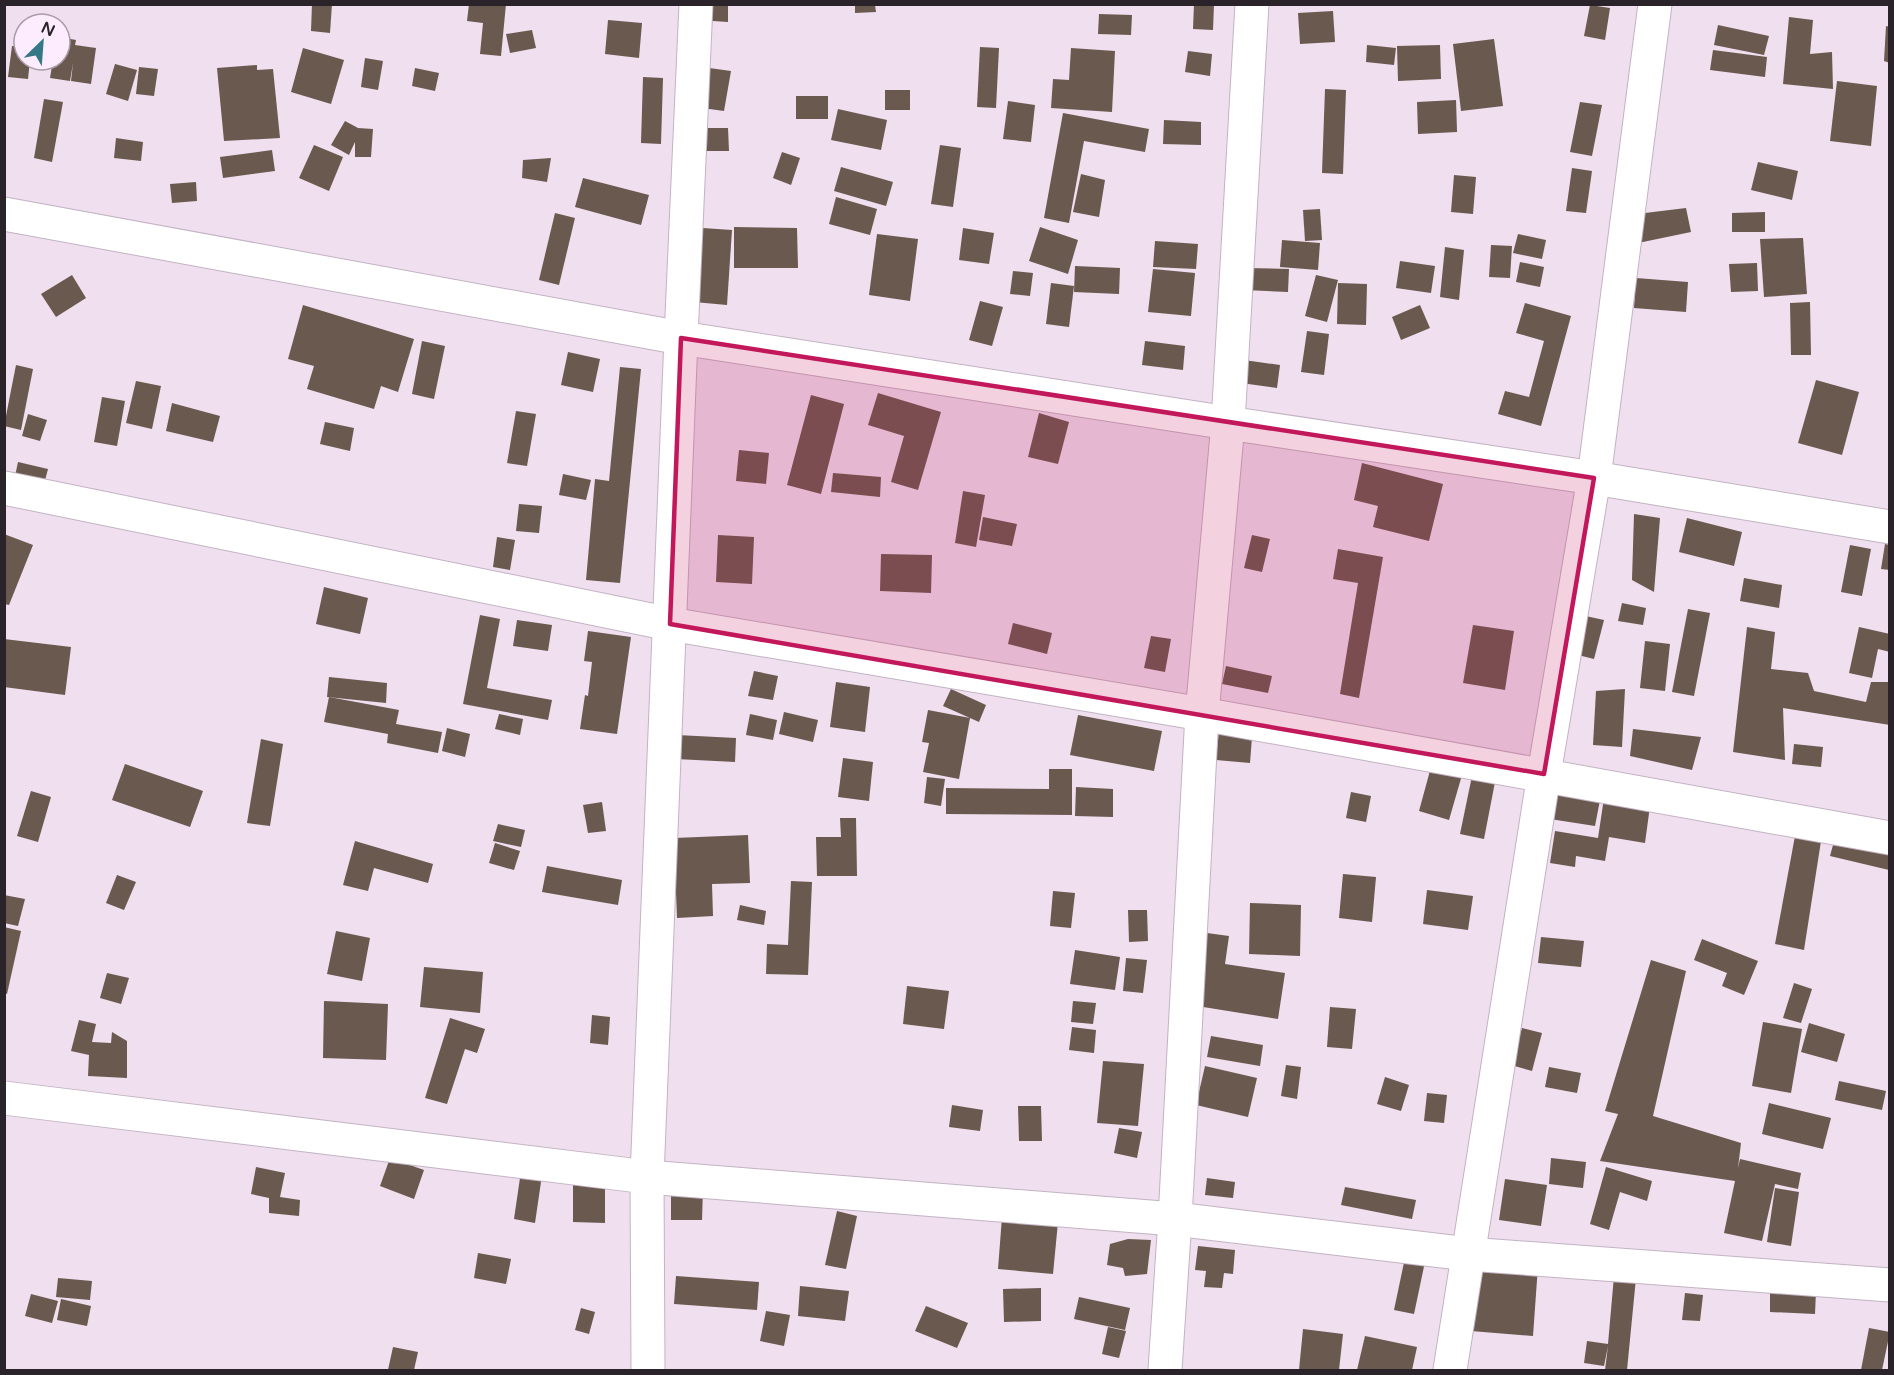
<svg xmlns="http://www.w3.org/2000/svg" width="1894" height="1375" font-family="'Varela Round',sans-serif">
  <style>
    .building { fill: #6a594e }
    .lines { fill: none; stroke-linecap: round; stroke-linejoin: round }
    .minor-casing { stroke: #c3b3c3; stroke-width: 35 }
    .minor { stroke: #fff; stroke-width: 33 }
    .marked { fill: #c2185b; fill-opacity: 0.2; stroke: #c2185b; stroke-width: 4.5; stroke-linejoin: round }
  </style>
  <rect width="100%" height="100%" fill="#efdfef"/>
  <g class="building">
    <polygon points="312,4 332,4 330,33 311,31"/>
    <polygon points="469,4 506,4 501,56 480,54 483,23 467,21"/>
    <polygon points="699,4 728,4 728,22 698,20"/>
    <polygon points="1194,4 1214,4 1213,30 1193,29"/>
    <polygon points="855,5 875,5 876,12 855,13"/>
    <polygon points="1590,5 1610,8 1605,40 1584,36"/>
    <polygon points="1333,11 1335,42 1300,44 1298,13"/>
    <polygon points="1099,14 1132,15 1131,35 1098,34"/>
    <polygon points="1789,17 1813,20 1810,54 1832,52 1833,89 1783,84"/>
    <polygon points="608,20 642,23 639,58 605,54"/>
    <polygon points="1718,25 1769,36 1764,55 1714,45"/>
    <polygon points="1886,26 1890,27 1890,63 1884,61"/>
    <polygon points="532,30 536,48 510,53 506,34"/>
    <polygon points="60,37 76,40 75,45 96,48 91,84 71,81 73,63 70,81 50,78 53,60 60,60"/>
    <polygon points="1494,39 1503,106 1461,111 1453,44"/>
    <polygon points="1367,45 1396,48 1394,65 1366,62"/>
    <polygon points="1440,45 1441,79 1398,81 1397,46"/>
    <polygon points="12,46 24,47 24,60 30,60 28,79 8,77"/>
    <polygon points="980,47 999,48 996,108 977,107"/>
    <polygon points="303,48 344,60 331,104 291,92"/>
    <polygon points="1071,48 1115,51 1112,112 1051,108 1053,79 1069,80"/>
    <polygon points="1713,50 1767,57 1765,77 1710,70"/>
    <polygon points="1188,51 1212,54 1210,76 1185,72"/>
    <polygon points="365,58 383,61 378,90 361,87"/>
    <polygon points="115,64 137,70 128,101 106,94"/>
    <polygon points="257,65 257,70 273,69 280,138 224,141 217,68"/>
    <polygon points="139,67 158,69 154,96 136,94"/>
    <polygon points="702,67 731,71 724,111 695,107"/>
    <polygon points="415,68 439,73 435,91 412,86"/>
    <polygon points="643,77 663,78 661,144 641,143"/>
    <polygon points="1837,81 1877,86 1871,146 1830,141"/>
    <polygon points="1325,89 1346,90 1343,174 1322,173"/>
    <rect x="885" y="90" width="25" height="20"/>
    <rect x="796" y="96" width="32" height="23"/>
    <polygon points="44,99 63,102 52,162 34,158"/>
    <polygon points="1456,100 1457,132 1418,134 1417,102"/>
    <polygon points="1008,101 1035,105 1031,142 1003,139"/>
    <polygon points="1580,102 1602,105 1592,156 1570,152"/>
    <polygon points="838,109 887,120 881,150 831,140"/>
    <polygon points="1063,113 1149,129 1145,152 1084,141 1069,223 1044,218"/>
    <polygon points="1164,120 1201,122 1201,145 1163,144"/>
    <polygon points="345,121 358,128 373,129 371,157 355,157 355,142 349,155 331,145"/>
    <polygon points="697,128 728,128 729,151 697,151"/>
    <polygon points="116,138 143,142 141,161 114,158"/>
    <polygon points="314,145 343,157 329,191 299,178"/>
    <polygon points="940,145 961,148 953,207 931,204"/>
    <polygon points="272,150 275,171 223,178 220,157"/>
    <polygon points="782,152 800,158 791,185 773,178"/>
    <polygon points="551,158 547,182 522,178 523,160"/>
    <polygon points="1758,162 1798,171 1792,200 1751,190"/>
    <polygon points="841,167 893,182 886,206 834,191"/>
    <polygon points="1572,168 1592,171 1586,213 1566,211"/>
    <polygon points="1081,174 1105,180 1099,217 1073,212"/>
    <polygon points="1454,175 1476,177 1473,214 1451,212"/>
    <polygon points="583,178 649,195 641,225 575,207"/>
    <polygon points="196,182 197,201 172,203 170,184"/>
    <polygon points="836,197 877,209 870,235 829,224"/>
    <polygon points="1686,208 1691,232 1638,243 1645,213"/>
    <polygon points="1320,209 1322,240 1305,241 1303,210"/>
    <polygon points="1765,212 1765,232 1732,232 1732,213"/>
    <polygon points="555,213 575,218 559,285 539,280"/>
    <polygon points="688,227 732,230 727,305 683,301"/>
    <polygon points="734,227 797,228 798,268 734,268"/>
    <polygon points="1040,227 1078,240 1068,274 1029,261"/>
    <polygon points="963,228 994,233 989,264 959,260"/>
    <polygon points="877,234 918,239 910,301 869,295"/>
    <polygon points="1518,234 1546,240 1542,259 1513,253"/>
    <polygon points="1803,238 1807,294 1764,297 1760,239"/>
    <polygon points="1282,240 1320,243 1318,270 1280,267"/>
    <polygon points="1155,241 1198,244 1196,269 1153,267"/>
    <polygon points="1491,245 1512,246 1510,278 1489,277"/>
    <polygon points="1445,247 1464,250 1459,300 1440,297"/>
    <polygon points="1400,261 1435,266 1431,293 1396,288"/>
    <polygon points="1520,262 1544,267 1540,287 1516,282"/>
    <polygon points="1757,263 1758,291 1731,292 1729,264"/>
    <polygon points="1075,266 1120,268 1119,294 1074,292"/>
    <polygon points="1246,268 1289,269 1288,292 1245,290"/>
    <polygon points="1153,269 1195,273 1191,316 1148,312"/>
    <polygon points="1013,271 1033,273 1030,296 1010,294"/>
    <polygon points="72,275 86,298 56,317 41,294"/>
    <polygon points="1316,275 1338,280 1327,322 1305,316"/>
    <polygon points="1636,278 1688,282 1686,312 1634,308"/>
    <polygon points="1051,283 1074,286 1069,327 1046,324"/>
    <polygon points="1338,283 1367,284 1366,325 1337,324"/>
    <polygon points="980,301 1003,307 992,346 969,340"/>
    <polygon points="1810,302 1811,355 1791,355 1790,303"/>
    <polygon points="1525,303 1571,316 1541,426 1498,414 1505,391 1529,397 1544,341 1516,333"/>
    <polygon points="303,305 414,339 398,392 381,386 374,409 307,389 314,366 288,359"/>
    <polygon points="1420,305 1430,328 1401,340 1392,317"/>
    <polygon points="1307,331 1329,334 1324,375 1301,372"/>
    <polygon points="422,341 445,346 434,399 412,394"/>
    <polygon points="1145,341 1185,346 1183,370 1142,365"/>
    <polygon points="568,352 600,359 593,392 561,385"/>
    <polygon points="1244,360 1280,365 1277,388 1241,383"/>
    <polygon points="16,365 33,369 21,430 4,426"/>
    <polygon points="620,367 641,369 620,583 586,580 595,479 609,481"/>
    <polygon points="1816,380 1859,392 1842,455 1798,443"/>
    <polygon points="136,381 161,386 152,429 126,423"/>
    <polygon points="878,393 941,412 918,490 891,482 904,436 868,425"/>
    <polygon points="811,395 844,404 821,494 787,485"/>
    <polygon points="102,397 125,401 117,446 94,442"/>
    <polygon points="172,403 220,416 213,442 166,431"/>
    <polygon points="516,411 536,414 527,466 507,463"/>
    <polygon points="1039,413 1069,422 1058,464 1028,457"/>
    <polygon points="28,414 47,420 40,441 22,436"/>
    <polygon points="325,422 354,428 350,451 320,444"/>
    <polygon points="739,450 769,453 766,484 736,481"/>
    <polygon points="18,462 48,469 43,488 14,481"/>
    <polygon points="1362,463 1443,484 1429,541 1373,527 1378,506 1354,500"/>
    <polygon points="833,473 881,477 880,497 831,492"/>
    <polygon points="563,474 591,480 586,500 559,495"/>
    <polygon points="963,491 985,495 976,547 955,543"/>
    <polygon points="519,504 542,506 539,533 516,531"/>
    <polygon points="1634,514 1660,518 1654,592 1632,580"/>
    <polygon points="983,517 1017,524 1012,546 979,540"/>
    <polygon points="1687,518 1742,532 1734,566 1679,552"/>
    <polygon points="4,534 33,545 9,605 4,604"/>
    <polygon points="718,535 754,537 752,584 716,582"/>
    <polygon points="1252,535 1270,539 1262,572 1244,568"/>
    <polygon points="497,537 515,540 510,570 493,567"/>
    <polygon points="1885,544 1890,545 1890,570 1881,569"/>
    <polygon points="1850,545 1871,549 1862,596 1841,592"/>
    <polygon points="1338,549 1383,557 1359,698 1340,694 1358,583 1333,579"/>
    <polygon points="881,554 932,555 931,593 880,591"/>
    <polygon points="1744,578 1782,585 1779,608 1740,601"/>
    <polygon points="324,587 368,598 360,634 316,624"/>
    <polygon points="1622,603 1646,608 1643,625 1618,621"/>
    <polygon points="1688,609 1710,613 1694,696 1672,692"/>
    <polygon points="1572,613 1604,620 1594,659 1562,651"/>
    <polygon points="480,615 500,619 487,688 552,700 548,720 463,704"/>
    <polygon points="517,620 552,625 548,651 513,646"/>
    <polygon points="1013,623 1052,633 1047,654 1008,644"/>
    <polygon points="1473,625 1514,631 1505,690 1463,683"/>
    <polygon points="1747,627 1775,632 1771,669 1808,673 1814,691 1866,702 1871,682 1890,682 1890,725 1783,708 1785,760 1733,752"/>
    <polygon points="1859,627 1890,634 1890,652 1878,649 1872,678 1849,673"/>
    <polygon points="588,631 631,637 617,734 580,729 585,695 588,696 592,662 584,661"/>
    <polygon points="1151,636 1171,639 1165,672 1144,668"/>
    <polygon points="4,639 71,647 65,695 4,687"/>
    <polygon points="1645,641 1670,644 1665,691 1640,688"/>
    <polygon points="1226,666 1272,676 1268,693 1222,684"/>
    <polygon points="754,671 778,676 773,700 748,696"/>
    <polygon points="329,677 387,683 386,703 327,697"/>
    <polygon points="836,682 870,687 865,732 830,727"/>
    <polygon points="951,689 986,705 979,722 970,718 959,779 923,772 929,743 922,742 928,710 970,718 943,706"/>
    <polygon points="1625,689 1622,747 1593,745 1596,691"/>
    <polygon points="329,697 399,710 396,724 442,732 438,753 387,743 388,734 324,722"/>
    <polygon points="784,712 818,720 813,742 779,734"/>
    <polygon points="499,714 523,719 520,735 495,729"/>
    <polygon points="750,714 777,720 773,740 746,735"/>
    <polygon points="1078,715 1162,731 1154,771 1070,755"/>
    <polygon points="1220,720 1253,724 1250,763 1216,760"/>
    <polygon points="447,728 470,734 465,757 442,751"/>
    <polygon points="1633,729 1701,737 1692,770 1630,756"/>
    <polygon points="677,735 736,738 735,762 676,759"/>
    <polygon points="261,739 283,744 270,826 247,823"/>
    <polygon points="1794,744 1823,747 1821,767 1792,764"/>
    <polygon points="843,758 873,762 869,801 838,797"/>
    <polygon points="125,764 203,791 190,827 112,800"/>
    <polygon points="1431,767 1462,775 1449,820 1419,811"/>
    <polygon points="1049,769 1072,769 1072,815 946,814 946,788 1049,789"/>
    <polygon points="1472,776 1495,782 1484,839 1460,834"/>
    <polygon points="927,777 945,779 941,806 924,803"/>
    <polygon points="1076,787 1113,789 1113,817 1075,816"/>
    <polygon points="31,791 51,797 38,842 17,836"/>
    <polygon points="1351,792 1371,796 1366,822 1346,818"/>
    <polygon points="1554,793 1600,800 1595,826 1550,819"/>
    <polygon points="1604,798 1650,806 1645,843 1609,837 1605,861 1576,856 1575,867 1550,863 1555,831 1598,838"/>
    <polygon points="602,802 606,831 588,833 583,805"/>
    <polygon points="840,818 856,818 857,876 817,876 816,837 841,837"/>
    <polygon points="498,824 525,830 521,847 493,841"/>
    <polygon points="1836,834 1890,847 1889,870 1830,856"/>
    <polygon points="748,835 750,883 712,884 713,916 677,918 674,838"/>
    <polygon points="1795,836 1821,841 1804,950 1775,944"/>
    <polygon points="355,841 433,864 428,883 374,868 368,891 343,885"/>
    <polygon points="495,843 520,851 514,870 489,863"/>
    <polygon points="547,866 622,880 618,905 542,892"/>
    <polygon points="1343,874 1376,877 1372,922 1339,918"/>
    <polygon points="117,875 136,882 124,910 106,903"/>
    <polygon points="791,881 812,882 808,975 766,974 767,944 788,945"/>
    <polygon points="1427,890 1473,896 1468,930 1423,924"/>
    <polygon points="1053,891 1075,893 1071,928 1050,926"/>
    <polygon points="4,895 25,899 18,926 4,923"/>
    <polygon points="1250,903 1301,905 1300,956 1249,954"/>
    <polygon points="740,905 766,911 764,925 737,920"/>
    <polygon points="1128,910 1147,910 1148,941 1129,942"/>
    <polygon points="4,927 21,931 7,994 4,993"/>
    <polygon points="336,931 370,938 362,981 327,974"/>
    <polygon points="1207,933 1229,936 1225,964 1285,973 1278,1019 1197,1006"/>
    <polygon points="1541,937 1584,941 1581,967 1538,963"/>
    <polygon points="1702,939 1758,961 1744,995 1722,986 1727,973 1694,960"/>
    <polygon points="1075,950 1120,957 1115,990 1070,984"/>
    <polygon points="1126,958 1147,960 1143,993 1123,991"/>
    <polygon points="1651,960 1686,971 1653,1116 1741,1143 1738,1168 1740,1159 1801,1173 1798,1189 1775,1184 1762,1241 1724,1233 1735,1181 1600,1161 1618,1114 1605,1111"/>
    <polygon points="424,967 483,972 480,1013 420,1007"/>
    <polygon points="107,973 129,978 121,1004 100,998"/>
    <polygon points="1794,983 1812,989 1801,1023 1783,1018"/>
    <polygon points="907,986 949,991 944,1029 903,1024"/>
    <polygon points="324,1001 388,1004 386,1060 323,1058"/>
    <polygon points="1073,1001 1096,1003 1093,1024 1071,1022"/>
    <polygon points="1330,1007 1356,1009 1352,1049 1327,1047"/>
    <polygon points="592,1015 610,1017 608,1045 590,1043"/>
    <polygon points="450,1018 485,1029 477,1053 465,1049 447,1104 425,1098"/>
    <polygon points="79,1020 96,1024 92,1042 111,1043 112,1032 127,1041 127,1078 88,1076 89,1055 71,1051"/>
    <polygon points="1763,1022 1802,1029 1791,1093 1752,1086"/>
    <polygon points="1809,1023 1845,1034 1837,1062 1801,1052"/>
    <polygon points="1072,1027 1096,1030 1094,1053 1069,1050"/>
    <polygon points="1522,1028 1542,1033 1532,1071 1511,1065"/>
    <polygon points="1211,1036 1263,1045 1260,1066 1207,1057"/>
    <polygon points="1103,1061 1144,1064 1138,1126 1097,1123"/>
    <polygon points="1286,1065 1301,1067 1297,1099 1281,1096"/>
    <polygon points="1205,1066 1257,1078 1248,1117 1196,1105"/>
    <polygon points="1549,1067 1581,1073 1577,1093 1545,1087"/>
    <polygon points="1385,1077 1409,1085 1401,1111 1377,1104"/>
    <polygon points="1839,1081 1886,1091 1882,1110 1835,1100"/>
    <polygon points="1427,1093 1447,1095 1444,1123 1424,1121"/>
    <polygon points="1769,1103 1831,1118 1823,1149 1762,1134"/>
    <polygon points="952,1105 983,1110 980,1131 949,1127"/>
    <polygon points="1018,1106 1041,1106 1042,1141 1019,1141"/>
    <polygon points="1119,1128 1142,1132 1137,1158 1114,1153"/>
    <polygon points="390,1158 424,1170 414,1199 380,1186"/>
    <polygon points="1551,1158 1586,1162 1583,1188 1549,1184"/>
    <polygon points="256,1167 285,1173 280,1197 300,1200 299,1216 269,1213 269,1198 251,1194"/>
    <polygon points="1606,1167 1652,1181 1647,1201 1620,1192 1609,1230 1590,1224"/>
    <polygon points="521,1171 542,1175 535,1223 514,1219"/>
    <polygon points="1207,1178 1235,1182 1233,1198 1205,1195"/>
    <polygon points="1505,1179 1547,1185 1541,1226 1499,1220"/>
    <polygon points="573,1183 605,1184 605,1223 573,1222"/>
    <polygon points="1345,1187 1416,1200 1412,1219 1341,1205"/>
    <polygon points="1775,1188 1799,1192 1791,1246 1767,1242"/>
    <polygon points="671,1189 703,1189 702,1220 671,1220"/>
    <polygon points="837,1211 857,1216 846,1269 825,1265"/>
    <polygon points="1002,1217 1058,1222 1053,1274 998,1269"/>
    <polygon points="1128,1239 1151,1240 1147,1274 1125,1276 1123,1268 1107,1265 1110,1244"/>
    <polygon points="1198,1246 1235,1250 1233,1274 1224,1273 1222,1288 1204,1287 1206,1271 1195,1270"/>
    <polygon points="478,1253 511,1259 506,1284 474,1278"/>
    <polygon points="1406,1253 1426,1257 1414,1314 1394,1310"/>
    <polygon points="1476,1262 1538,1266 1533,1336 1471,1331"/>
    <polygon points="676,1276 759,1282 757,1310 674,1304"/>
    <polygon points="1614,1276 1636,1278 1627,1370 1605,1370 1608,1346 1604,1366 1584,1363 1587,1341 1608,1344"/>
    <polygon points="58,1278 92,1281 90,1300 56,1297"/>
    <polygon points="800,1286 849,1291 845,1321 798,1316"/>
    <polygon points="1041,1288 1041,1321 1004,1322 1003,1289"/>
    <polygon points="1770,1289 1816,1291 1815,1314 1770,1312"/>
    <polygon points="1685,1293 1703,1295 1700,1321 1682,1320"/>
    <polygon points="31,1294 58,1301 52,1323 25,1316"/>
    <polygon points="1079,1297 1130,1308 1125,1330 1074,1319"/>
    <polygon points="61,1299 91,1306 87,1326 57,1320"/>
    <polygon points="926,1306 968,1323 957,1348 915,1331"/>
    <polygon points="581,1308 595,1312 589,1334 575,1330"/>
    <polygon points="766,1311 790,1315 784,1346 760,1341"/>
    <polygon points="1108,1327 1126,1331 1119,1358 1102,1354"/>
    <polygon points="1869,1328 1890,1332 1882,1370 1861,1370"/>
    <polygon points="1303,1329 1343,1334 1339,1370 1299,1370"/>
    <polygon points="1365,1336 1417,1347 1412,1370 1357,1370"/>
    <polygon points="393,1347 418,1352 414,1370 388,1370"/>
  </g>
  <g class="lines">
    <defs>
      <g id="minor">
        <polyline points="4,214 681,338 1228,423 1594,478 1890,527"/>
        <polyline points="4,488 670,624 1202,714 1890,838"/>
        <polyline points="4,1098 647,1177 1175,1219 1468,1254 1890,1285"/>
        <polyline points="648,1370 647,1177 681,338 696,4"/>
        <polyline points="1165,1370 1175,1219 1202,714 1228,423 1252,4"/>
        <polyline points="1450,1370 1544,774 1594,478 1655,4"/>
      </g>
    </defs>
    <use href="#minor" class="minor-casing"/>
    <use href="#minor" class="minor"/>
  </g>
  <path class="marked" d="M681,338L1594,478L1544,774L670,624Z"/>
  <rect width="1894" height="1375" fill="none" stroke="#2a242a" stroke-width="12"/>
  <g transform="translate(42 42) rotate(25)"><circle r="28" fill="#fdecfd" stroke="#a99ca9" stroke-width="1.5"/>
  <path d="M0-4.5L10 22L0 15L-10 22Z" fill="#347888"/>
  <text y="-9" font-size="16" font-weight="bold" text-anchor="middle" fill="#2a242a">N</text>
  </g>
</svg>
